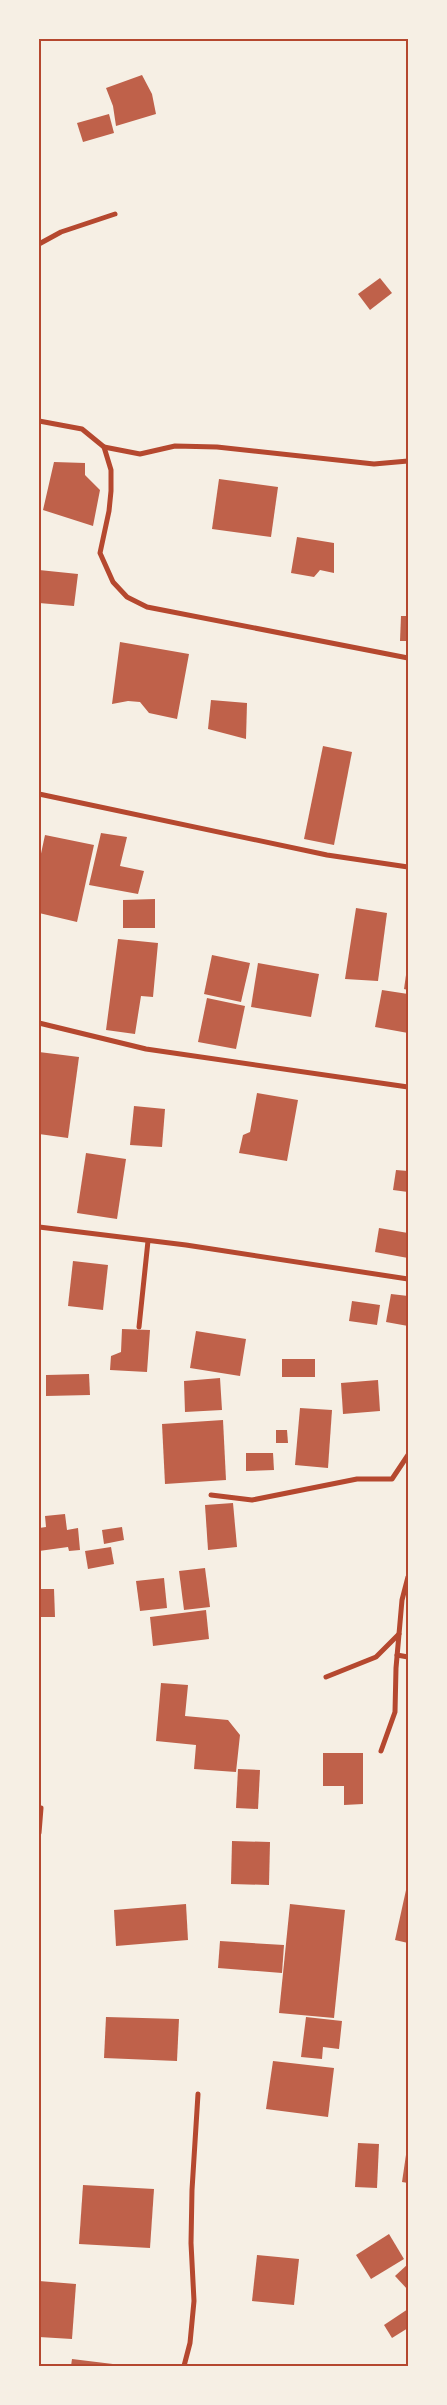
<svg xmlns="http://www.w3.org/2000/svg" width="447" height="2405" font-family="'Work Sans',sans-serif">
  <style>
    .building { fill: #bf614a }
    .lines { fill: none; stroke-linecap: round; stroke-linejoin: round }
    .minor { stroke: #b5482f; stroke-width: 5 }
    .neatline { fill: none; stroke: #b5482f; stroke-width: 2 }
  </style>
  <rect width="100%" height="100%" fill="#f6efe4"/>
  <g class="building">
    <polygon points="142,75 152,94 156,114 116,126 113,106 106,88"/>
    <polygon points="109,114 114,133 83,142 77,123"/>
    <polygon points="380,278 392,293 370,310 358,294"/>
    <polygon points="54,462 85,463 85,475 100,490 93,526 43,510"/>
    <polygon points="219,479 278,487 271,537 212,529"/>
    <polygon points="297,537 334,543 334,573 320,570 314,577 291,573"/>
    <polygon points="39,570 78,574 74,606 39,603"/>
    <polygon points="401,616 408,616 408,641 400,641"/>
    <polygon points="120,642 189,654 177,719 149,713 140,702 128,701 112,704"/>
    <polygon points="211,700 247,703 246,739 208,729"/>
    <polygon points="323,746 352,752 334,845 304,839"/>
    <polygon points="101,833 127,837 120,866 144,871 138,894 89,885"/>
    <polygon points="45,835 94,845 77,922 39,913 39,863"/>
    <polygon points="155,899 155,928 123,928 123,900"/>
    <polygon points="356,908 387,913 378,981 345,979"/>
    <polygon points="118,939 158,943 153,997 141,996 135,1034 106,1030"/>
    <polygon points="212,955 250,963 241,1002 204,994"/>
    <polygon points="258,963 319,974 311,1017 251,1007"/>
    <polygon points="407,968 408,968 408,990 404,989"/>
    <polygon points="382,990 408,994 408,1033 375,1027"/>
    <polygon points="207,998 245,1006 236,1049 198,1042"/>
    <polygon points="39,1052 79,1057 68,1138 39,1134"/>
    <polygon points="257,1093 298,1100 287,1161 239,1153 243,1135 250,1132"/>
    <polygon points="134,1106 165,1109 162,1147 130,1145"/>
    <polygon points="86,1153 126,1159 117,1219 77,1213"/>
    <polygon points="396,1170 408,1171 408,1192 393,1190"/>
    <polygon points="379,1228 408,1233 408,1258 375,1252"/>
    <polygon points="73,1261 108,1265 103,1310 68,1306"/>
    <polygon points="391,1294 408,1296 408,1326 386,1322"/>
    <polygon points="352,1301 380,1305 377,1325 349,1321"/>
    <polygon points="122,1329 150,1330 147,1372 110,1370 111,1356 121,1352"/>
    <polygon points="196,1331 246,1339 240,1376 190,1368"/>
    <rect x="282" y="1359" width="33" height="18"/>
    <polygon points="89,1374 90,1395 46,1396 46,1375"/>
    <polygon points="220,1378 222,1410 185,1412 184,1381"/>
    <polygon points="378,1380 380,1411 343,1414 341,1383"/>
    <polygon points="300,1408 332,1410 328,1468 295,1465"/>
    <polygon points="223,1420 226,1480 165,1484 162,1424"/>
    <polygon points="276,1430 287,1430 288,1443 276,1443"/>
    <polygon points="246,1453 273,1453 274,1470 246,1471"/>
    <polygon points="233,1503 237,1547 208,1550 205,1505"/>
    <polygon points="65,1514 67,1530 78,1528 80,1550 69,1551 68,1547 39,1551 39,1528 46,1527 45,1516"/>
    <polygon points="122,1527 124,1540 104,1544 102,1530"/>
    <polygon points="111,1547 114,1564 88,1569 85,1551"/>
    <polygon points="205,1568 210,1607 184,1610 179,1571"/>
    <polygon points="164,1578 167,1608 140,1611 136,1581"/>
    <polygon points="39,1589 54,1589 55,1617 39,1617"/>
    <polygon points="206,1610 209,1639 153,1646 150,1617"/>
    <polygon points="161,1683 188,1685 185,1716 228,1720 240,1735 236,1772 194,1769 196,1745 156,1741"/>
    <polygon points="323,1753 363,1753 363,1804 344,1805 344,1786 323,1786"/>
    <polygon points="238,1769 260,1770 258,1809 236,1808"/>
    <polygon points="232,1841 270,1842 269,1885 231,1884"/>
    <polygon points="408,1881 408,1943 395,1940"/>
    <polygon points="186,1904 188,1940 116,1946 114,1910"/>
    <polygon points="290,1904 345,1910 334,2018 279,2013"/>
    <polygon points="220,1941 284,1945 282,1973 218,1968"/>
    <polygon points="106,2017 179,2019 177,2061 104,2058"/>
    <polygon points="306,2017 342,2021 339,2049 323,2047 322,2059 301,2057"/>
    <polygon points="273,2061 334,2068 328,2117 266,2109"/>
    <polygon points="358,2143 379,2144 377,2188 355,2187"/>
    <polygon points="407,2148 408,2148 408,2183 402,2182"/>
    <polygon points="83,2185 154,2189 150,2248 79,2244"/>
    <polygon points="389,2234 404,2259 371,2279 356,2255"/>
    <polygon points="257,2255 299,2259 294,2305 252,2301"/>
    <polygon points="408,2264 408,2290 395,2276"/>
    <polygon points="39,2281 76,2284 72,2339 39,2337"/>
    <polygon points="408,2309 408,2328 392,2338 384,2325"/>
    <polygon points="72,2359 121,2365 121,2366 71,2366"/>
  </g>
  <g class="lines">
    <g class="minor">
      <polyline points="39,244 61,232 115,214"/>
      <polyline points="39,421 82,429 104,447 111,470 111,491 109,511 100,553 113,582 127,597 147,607 408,658"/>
      <polyline points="104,447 140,454 175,446 217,447 374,464 408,461"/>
      <polyline points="39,794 327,855 408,867"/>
      <polyline points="39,1023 146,1049 408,1087"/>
      <polyline points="39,1227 186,1245 408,1279"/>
      <polyline points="139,1327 148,1241"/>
      <polyline points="211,1495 252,1500 357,1479 392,1479 408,1455"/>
      <polyline points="397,1655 408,1657"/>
      <polyline points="326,1677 376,1657 399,1634"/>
      <polyline points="381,1751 395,1712 396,1668 402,1600 408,1577"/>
      <polyline points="39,1833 41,1808"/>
      <polyline points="184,2366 190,2343 194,2301 191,2243 192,2190 198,2094"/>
    </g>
  </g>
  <rect width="447" height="2405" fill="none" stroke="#f6efe4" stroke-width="80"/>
  <rect x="40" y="40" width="367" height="2325" class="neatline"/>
</svg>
